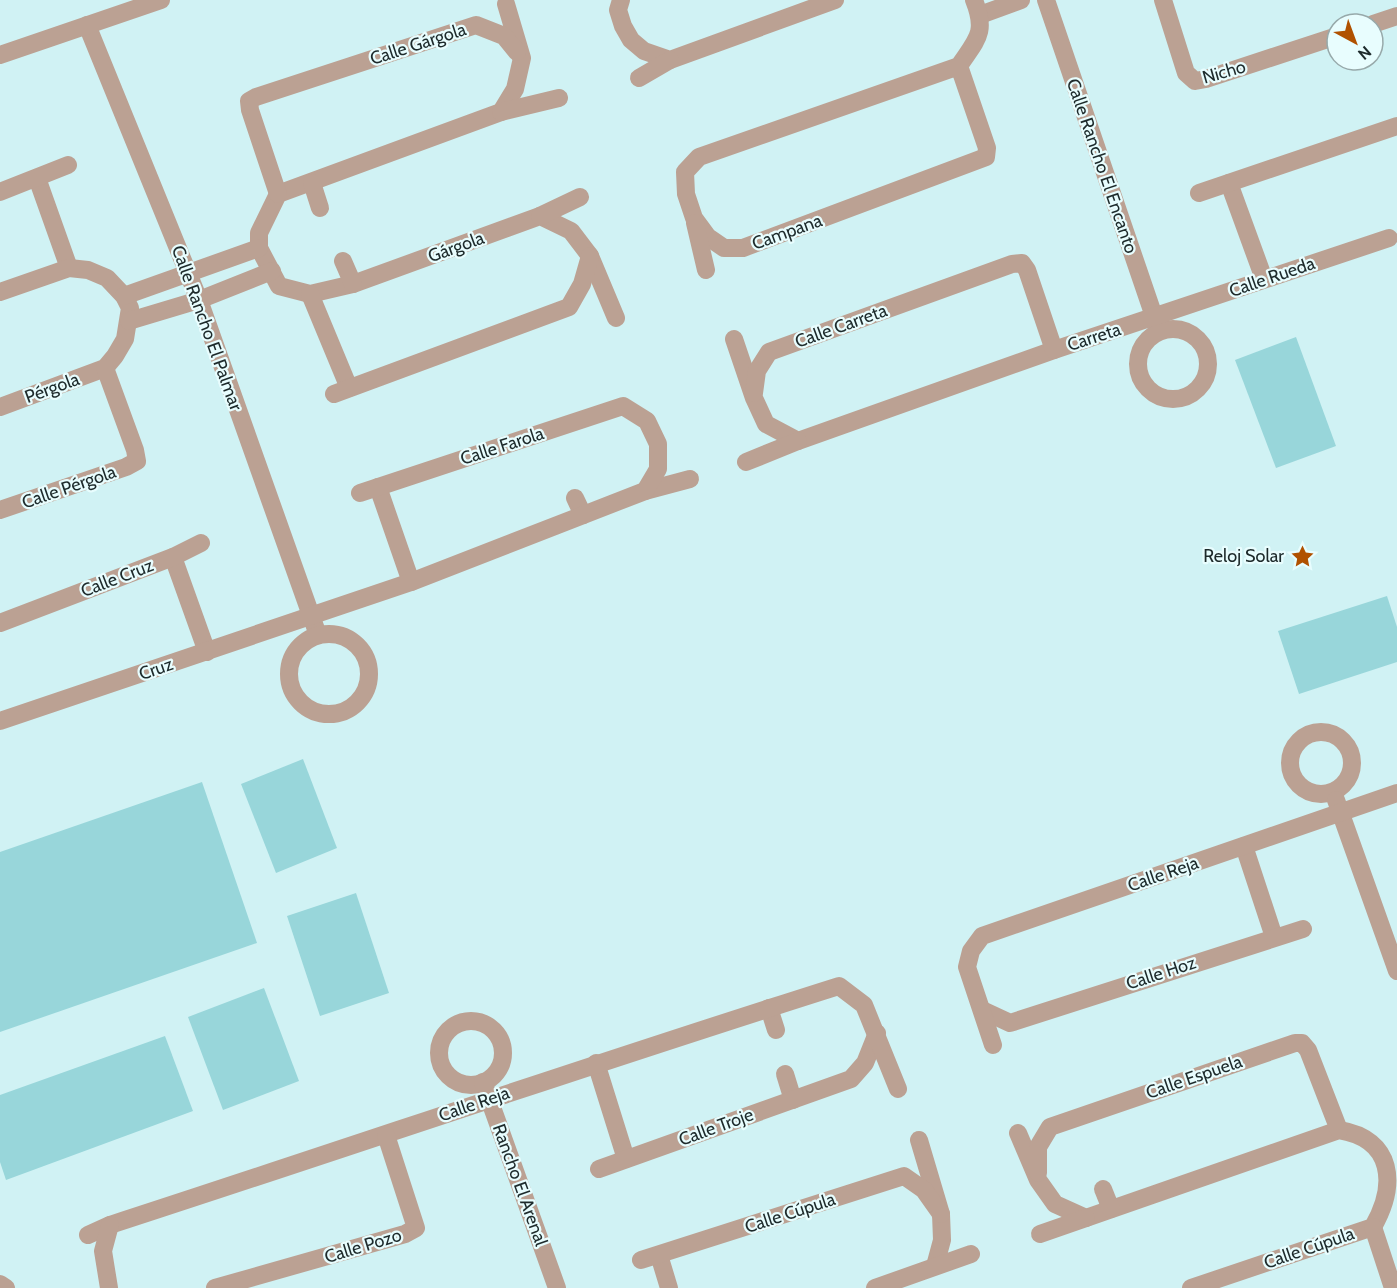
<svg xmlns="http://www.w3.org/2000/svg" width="1397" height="1288" font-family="Cabin,sans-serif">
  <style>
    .green { fill: #98d6da }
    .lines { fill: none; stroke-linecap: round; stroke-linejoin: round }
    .street { stroke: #bba193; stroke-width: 18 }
    .labels { text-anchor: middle; stroke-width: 4.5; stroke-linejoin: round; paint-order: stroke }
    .street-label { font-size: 18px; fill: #1d2a2b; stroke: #e8fdfe }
    .poi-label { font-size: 18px; fill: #1d2a2b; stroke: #e8fdfe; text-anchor: end }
  </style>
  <rect width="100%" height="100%" fill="#d0f2f4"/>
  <g class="green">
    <polygon points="1296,337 1336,446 1276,468 1235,360"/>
    <polygon points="1387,596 1397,627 1397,662 1299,694 1278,631"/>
    <polygon points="303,759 337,848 276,873 241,784"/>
    <polygon points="202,782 257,943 0,1032 0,852"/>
    <polygon points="356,893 389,993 320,1016 287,916"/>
    <polygon points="264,988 299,1081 223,1110 188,1017"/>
    <polygon points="165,1036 193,1111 6,1180 0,1162 0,1095"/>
  </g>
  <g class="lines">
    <g class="street">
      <polyline points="621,0 618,10 623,26 631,40 644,51 670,60 835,0"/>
      <polyline points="1046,0 1159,331"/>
      <polyline points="1163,0 1186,73 1195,81 1206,79 1337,36"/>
      <polyline points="506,4 522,58 515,89 501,112 278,194 259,233 259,248 279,286 310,294 353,284 540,216 571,231 590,256 616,318"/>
      <polyline points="980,15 1021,0"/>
      <polyline points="1373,24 1397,16"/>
      <polyline points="87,25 199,300 318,635"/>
      <polyline points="0,55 161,0"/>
      <path d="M959,66L987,148L986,157L743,248H724L708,237L694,218L686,194L685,172L699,157L959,66C977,39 987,33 974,0"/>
      <polyline points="639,78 670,60"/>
      <polyline points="501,112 559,98"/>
      <polyline points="37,178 69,268"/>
      <polyline points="312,183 320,208"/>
      <polyline points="1229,183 1264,279"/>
      <polyline points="0,192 68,165"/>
      <polyline points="1199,193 1397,126"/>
      <polyline points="278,194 250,110 249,101 256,97 476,25 504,36 517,52"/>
      <polyline points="540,216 580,197"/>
      <polyline points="695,223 706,270"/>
      <polyline points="343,261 353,284"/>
      <polyline points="0,292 69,268 88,270 107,278 124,296 130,308 125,339 115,356 105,368 0,407"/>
      <polyline points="310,294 349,388"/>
      <polyline points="124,296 259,248"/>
      <polyline points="129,321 199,300 272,271"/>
      <circle cx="1173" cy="364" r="35"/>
      <polyline points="734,339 754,398 766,424 798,441 1054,350 1389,238"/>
      <polyline points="754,393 757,371 769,352 1012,264 1022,263 1027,270 1054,350"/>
      <polyline points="334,394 569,307 582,284 590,256"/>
      <polyline points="746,462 798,441"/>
      <polyline points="378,487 411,582"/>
      <polyline points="645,491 690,479"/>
      <polyline points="575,498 583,515"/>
      <polyline points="0,510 126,467 137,461 135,450 105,368"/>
      <polyline points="173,557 207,652"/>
      <polyline points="0,623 173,557 201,543"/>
      <circle cx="329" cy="674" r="40"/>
      <polyline points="0,721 411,582 645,491 658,469 658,444 647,421 623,406 360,493"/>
      <circle cx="1321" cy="763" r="31"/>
      <polyline points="1336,800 1397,971"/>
      <polyline points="1244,846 1274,937"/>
      <polyline points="769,1008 776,1030"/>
      <polyline points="982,1010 1010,1023 1303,929"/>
      <circle cx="471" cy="1053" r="32"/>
      <polyline points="993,1045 967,967 971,951 982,936 1397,793"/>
      <polyline points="596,1063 626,1159"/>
      <polyline points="785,1074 793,1100"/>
      <polyline points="483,1082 557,1288"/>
      <path d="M1018,1133L1038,1180L1055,1204L1086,1218L1339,1130C1394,1139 1397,1185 1373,1227L1191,1288"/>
      <polyline points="919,1140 941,1214 942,1240 935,1266"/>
      <polyline points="599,1169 851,1079 865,1063 877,1033"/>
      <polyline points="1038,1173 1038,1147 1050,1127 1295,1043 1302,1043 1308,1050 1339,1130"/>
      <polyline points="1103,1189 1111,1209"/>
      <polyline points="1373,1227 1393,1288"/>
      <polyline points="1040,1234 1086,1218"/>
      <path d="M88,1235L110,1225C353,1146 595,1063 839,986L864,1005L898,1089"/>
      <polyline points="659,1255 669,1288"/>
      <polyline points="641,1260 904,1176 924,1190 941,1214"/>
      <polyline points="0,1284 6,1288"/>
      <polyline points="109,1288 103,1251 110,1225"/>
      <polyline points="215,1288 405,1234 416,1228 386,1135"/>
      <polyline points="875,1288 971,1254"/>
    </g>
  </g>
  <defs>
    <symbol id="sight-bare" viewBox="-9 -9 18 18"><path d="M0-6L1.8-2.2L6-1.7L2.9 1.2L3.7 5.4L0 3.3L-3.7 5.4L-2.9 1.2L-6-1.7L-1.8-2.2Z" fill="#b05100" stroke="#e8fdfe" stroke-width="2.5" paint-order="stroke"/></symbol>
  </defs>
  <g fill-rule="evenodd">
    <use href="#sight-bare" x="1286" y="540" width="33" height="33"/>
  </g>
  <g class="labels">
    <g class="street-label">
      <text transform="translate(418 44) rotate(-18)" y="6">Calle Gárgola</text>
      <text transform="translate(1224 72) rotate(-16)" y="6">Nicho</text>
      <text transform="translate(1102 166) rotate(71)" y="6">Calle Rancho El Encanto</text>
      <text transform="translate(787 232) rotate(-20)" y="6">Campana</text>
      <text transform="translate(456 247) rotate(-20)" y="6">Gárgola</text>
      <text transform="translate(1272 277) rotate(-19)" y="6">Calle Rueda</text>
      <text transform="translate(841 326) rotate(-20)" y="6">Calle Carreta</text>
      <text transform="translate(207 328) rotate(70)" y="6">Calle Rancho El Palmar</text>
      <text transform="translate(1094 337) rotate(-18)" y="6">Carreta</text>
      <text transform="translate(52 388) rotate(-20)" y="6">Pérgola</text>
      <text transform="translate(502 446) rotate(-18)" y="6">Calle Farola</text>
      <text transform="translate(69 487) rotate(-19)" y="6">Calle Pérgola</text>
      <text transform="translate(117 578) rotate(-21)" y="6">Calle Cruz</text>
      <text transform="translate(156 669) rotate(-19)" y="6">Cruz</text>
      <text transform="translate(1163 874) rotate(-19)" y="6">Calle Reja</text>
      <text transform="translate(1161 973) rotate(-18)" y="6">Calle Hoz</text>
      <text transform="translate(1194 1077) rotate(-19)" y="6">Calle Espuela</text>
      <text transform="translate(474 1104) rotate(-19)" y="6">Calle Reja</text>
      <text transform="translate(716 1127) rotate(-20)" y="6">Calle Troje</text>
      <text transform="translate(520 1185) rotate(70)" y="6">Rancho El Arenal</text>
      <text transform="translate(790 1213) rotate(-18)" y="6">Calle Cúpula</text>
      <text transform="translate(363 1246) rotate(-17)" y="6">Calle Pozo</text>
      <text transform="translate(1309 1248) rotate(-19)" y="6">Calle Cúpula</text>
    </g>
    <g class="poi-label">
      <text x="1284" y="562">Reloj Solar</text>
    </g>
  </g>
  <g transform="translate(1355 42) rotate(139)"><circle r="28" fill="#e8fdfe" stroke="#97a9aa" stroke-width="1.5"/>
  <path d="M0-4.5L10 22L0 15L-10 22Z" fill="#b05100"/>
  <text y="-9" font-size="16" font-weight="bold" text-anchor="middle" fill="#1d2a2b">N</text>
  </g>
</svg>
